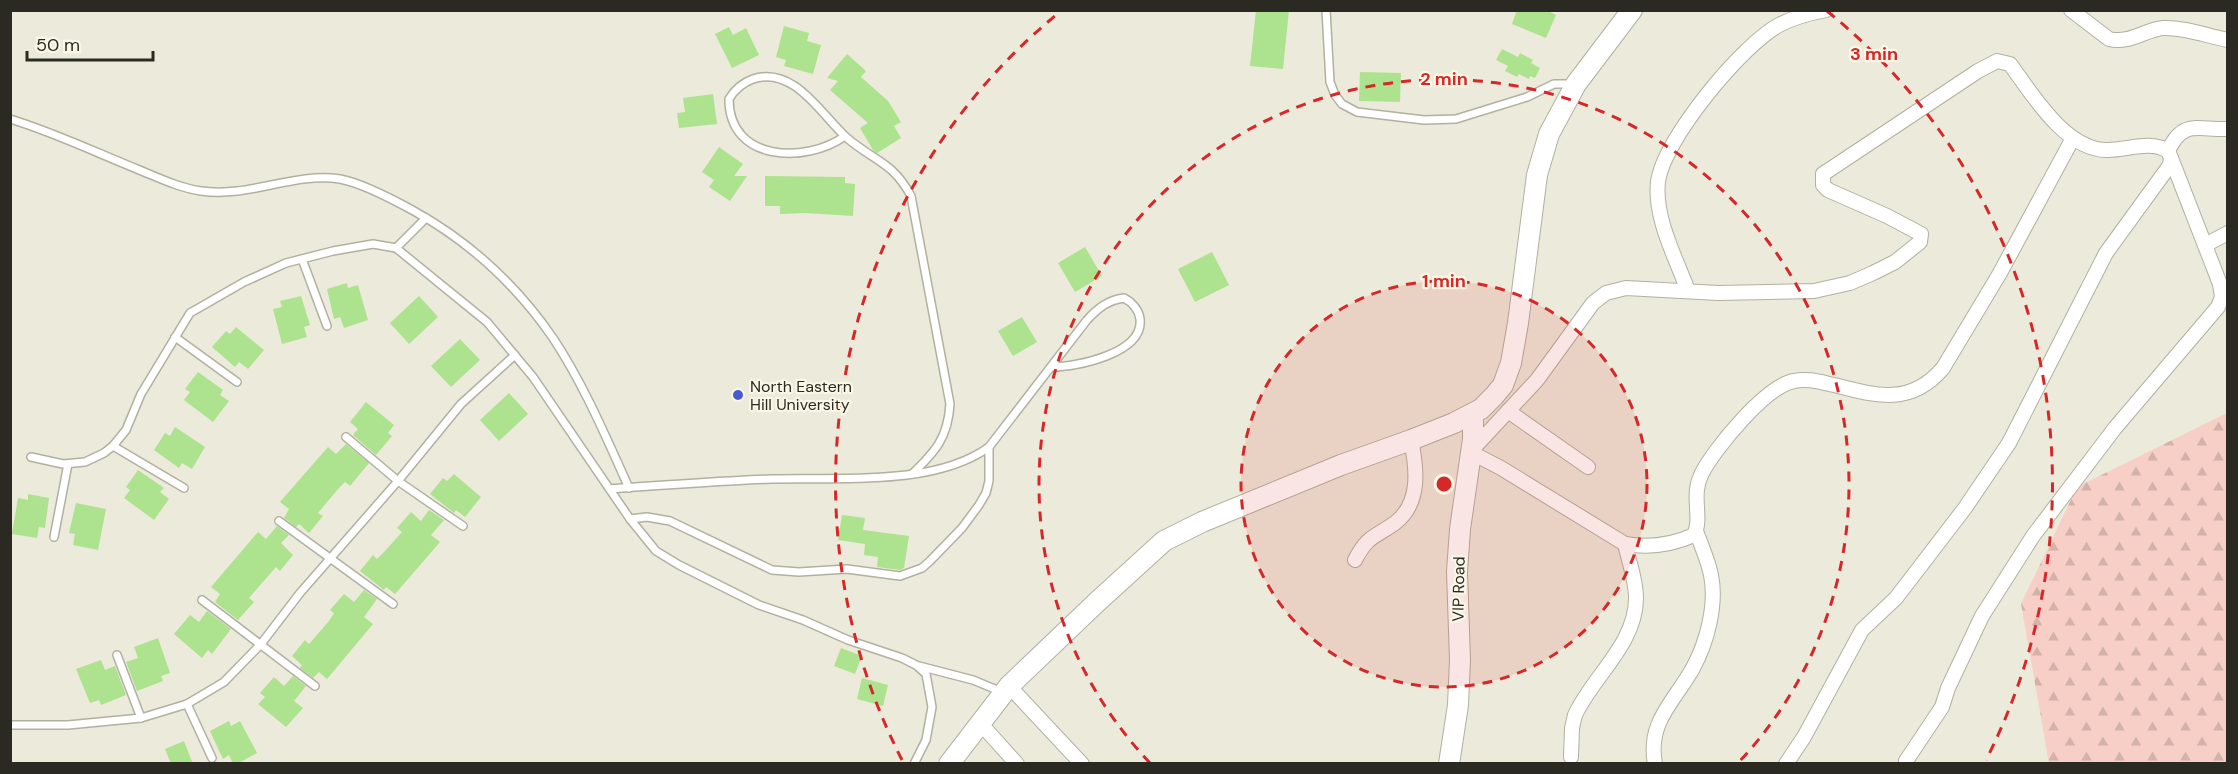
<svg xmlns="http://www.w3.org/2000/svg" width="2238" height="774" font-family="'DM Sans',sans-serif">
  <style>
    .forest { fill: url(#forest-firs) }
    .building { fill: #ade38e }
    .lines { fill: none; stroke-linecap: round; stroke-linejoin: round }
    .lane-casing { stroke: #b2b0a0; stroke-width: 10 }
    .street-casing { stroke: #b2b0a0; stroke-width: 16 }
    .secondary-casing { stroke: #b2b0a0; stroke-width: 22 }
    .lane { stroke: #fff; stroke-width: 7 }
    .street { stroke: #fff; stroke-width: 14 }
    .secondary { stroke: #fff; stroke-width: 20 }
    .ring { fill: none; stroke: #d62828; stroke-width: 3; stroke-dasharray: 10 8 }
    .poi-dot { fill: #485bcf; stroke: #faf7e7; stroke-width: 2 }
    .labels { text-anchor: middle; stroke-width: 4.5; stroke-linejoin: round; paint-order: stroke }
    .poi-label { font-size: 16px; fill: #2a2a23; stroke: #faf7e7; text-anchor: start }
    .street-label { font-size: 16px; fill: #2a2a23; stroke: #faf7e7 }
    .centre { fill: #d62828; stroke: #faf7e7; stroke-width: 3 }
    .ring-label { font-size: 18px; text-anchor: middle; font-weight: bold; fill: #d62828; stroke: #faf7e7; stroke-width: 4.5; stroke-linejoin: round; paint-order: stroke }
  </style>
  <defs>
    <pattern id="forest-firs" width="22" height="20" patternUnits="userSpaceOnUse" patternTransform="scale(1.5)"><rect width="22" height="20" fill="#f7cfc6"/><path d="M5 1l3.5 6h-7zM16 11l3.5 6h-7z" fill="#d4b2aa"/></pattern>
  </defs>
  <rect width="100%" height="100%" fill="#eceada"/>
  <polygon class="forest" points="2227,413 2227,763 2049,763 2021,604 2077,487"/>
  <g class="building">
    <polygon points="1256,10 1289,10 1283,69 1250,66"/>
    <polygon points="1517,10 1546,10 1556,15 1546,38 1512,24"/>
    <polygon points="784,26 809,33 807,41 821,45 813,74 784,66 786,60 776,57"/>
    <polygon points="729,27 733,35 746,28 759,55 732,68 715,34"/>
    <polygon points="1502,49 1518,57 1520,53 1533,60 1531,63 1540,68 1535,78 1530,76 1529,79 1519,74 1517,77 1505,71 1508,66 1496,60"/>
    <polygon points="847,54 866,71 861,77 888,101 901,122 894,126 901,138 877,153 873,150 860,128 868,123 830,90 838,81 827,78"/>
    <polygon points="1360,72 1401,73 1400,102 1359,101"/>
    <polygon points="713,94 717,124 679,128 677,113 685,112 683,98"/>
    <polygon points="719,147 743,164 734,176 747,176 730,201 709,187 714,180 702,172"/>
    <polygon points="765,176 845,177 845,183 855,184 853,216 805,213 780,214 780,206 765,206"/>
    <polygon points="1085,247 1102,276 1075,292 1058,263"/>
    <polygon points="1212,252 1229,285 1195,302 1178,269"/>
    <polygon points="347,283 348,288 358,285 368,320 344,328 340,317 334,319 327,289"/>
    <polygon points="301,296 310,325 304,327 307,337 282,344 273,309 282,307 280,301"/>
    <polygon points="419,296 438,317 409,344 390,323"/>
    <polygon points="1022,317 1037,342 1013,356 998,331"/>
    <polygon points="236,327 264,350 248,369 239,362 235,367 212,347 226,331 230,334"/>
    <polygon points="460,339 480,360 451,387 431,366"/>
    <polygon points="198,372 223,390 220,395 229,401 213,422 184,400 190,392 185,389"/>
    <polygon points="509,393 528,414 499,441 480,420"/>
    <polygon points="366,402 394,425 388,433 392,436 376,455 353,435 358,429 350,422"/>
    <polygon points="175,427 205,447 192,469 182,463 179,468 154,450 165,433 170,436"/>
    <polygon points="346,444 369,463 350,486 345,482 338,489 318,513 323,516 309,533 299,524 296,527 284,518 289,509 280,502 328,447 336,454"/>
    <polygon points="138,470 164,488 160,492 169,499 154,520 124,498 130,490 126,487"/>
    <polygon points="454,474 481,497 465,517 456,510 454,513 430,494 443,478 447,481"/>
    <polygon points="28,494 49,498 45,528 39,527 37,538 12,534 18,498 28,500"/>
    <polygon points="76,503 106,509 98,550 73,545 75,534 69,533"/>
    <polygon points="429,510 444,520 431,535 440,542 395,594 386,587 384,590 360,571 373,555 377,559 384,552 402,532 397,528 411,512 421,521"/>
    <polygon points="842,515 865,518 863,530 909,536 904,568 900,570 877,567 878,557 864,555 865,544 838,540"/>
    <polygon points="277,526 289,535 281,543 293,555 280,571 276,567 269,575 249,598 254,602 238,620 215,602 220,594 211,587 258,532 266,539"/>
    <polygon points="364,590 377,599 364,617 373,624 327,679 319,672 313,678 300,668 302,665 292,656 305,640 309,644 329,621 334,613 330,610 344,594 354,602"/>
    <polygon points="207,611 231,629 212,654 208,650 202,658 174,634 190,615 199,622"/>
    <polygon points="158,638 170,673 161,676 163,681 137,691 126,662 138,658 134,647"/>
    <polygon points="841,648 862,656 855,674 834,666"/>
    <polygon points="101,660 105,670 115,666 126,695 101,705 99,700 90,703 76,669"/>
    <polygon points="293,676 306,686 294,701 303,708 286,727 258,704 265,697 260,693 274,677 284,686"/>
    <polygon points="862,678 888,685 883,706 857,699"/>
    <polygon points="229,721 231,726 240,721 257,753 237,764 233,764 229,755 223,759 210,731"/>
    <polygon points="184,741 193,764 171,764 165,749"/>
  </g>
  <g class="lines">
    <defs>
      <g id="lane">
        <polyline points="1326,10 1330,82 1335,95 1342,104 1357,112 1424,120 1456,119 1527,97 1554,84 1574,84"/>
        <path d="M10,119C53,132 95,152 137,169C157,177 179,188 201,191C250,198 293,172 340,179C362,183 394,200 414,211C470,242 517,286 553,338C584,385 606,437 629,488"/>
        <path d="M845,136C806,164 729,162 729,99C735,89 742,83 753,79C794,65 822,116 847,138C874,161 893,162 911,196L950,404C948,438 935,452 912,474"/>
        <polyline points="396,248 426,218"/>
        <polyline points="302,259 327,326"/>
        <polyline points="175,337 237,382"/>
        <polyline points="346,437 398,481 463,526"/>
        <polyline points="113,446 184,488"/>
        <polyline points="31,457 63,464 85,462 104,453 113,446 126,430 141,394 190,313 244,282 286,263 333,251 373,244 396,248 487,322 533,377 630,519 656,551 679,565 759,605 803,620 848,640 902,658 916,665 926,674 932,707 926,740 914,764"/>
        <path d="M610,489C664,485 717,481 771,479C837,477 934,487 989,447L1087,320C1098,308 1108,300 1124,298C1132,302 1139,310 1140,319C1144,353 1077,367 1052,367"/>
        <polyline points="630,519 647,517 670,521 772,570 799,572 847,569 900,576 922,568 930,561 962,528 979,505 986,493 989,481 989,447"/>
        <polyline points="279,521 393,604"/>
        <polyline points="54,537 68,464"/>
        <polyline points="202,600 315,686"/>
        <polyline points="117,655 141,718"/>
        <polyline points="919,666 973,680 1002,692"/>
        <polyline points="187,704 212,758"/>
        <polyline points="10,725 68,725 141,718 187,704 224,682 261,644 300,593 398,481 461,404 515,355"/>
      </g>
      <g id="street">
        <path d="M2071,10L2109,39C2130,44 2144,30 2163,28C2184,27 2207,36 2228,40"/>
        <path d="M2168,151C2183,119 2197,130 2228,129"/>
        <polyline points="2205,245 2228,233"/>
        <path d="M1688,291C1676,258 1654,218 1658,182C1663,140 1742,45 1779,25C1794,17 1810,13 1826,10"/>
        <polyline points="1508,411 1588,467"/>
        <path d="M1355,560C1368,535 1374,538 1395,523C1421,503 1417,469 1411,440"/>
        <polyline points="1009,686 1082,764"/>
        <polyline points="981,724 1017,764"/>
        <path d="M1571,757L1572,728L1575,715C1593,676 1636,644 1636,598C1636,580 1629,562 1625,544"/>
        <polyline points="1906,761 1942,707 1948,688 1982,616 2033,536 2115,428 2218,307 2222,297 2220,284 2171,158"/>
        <path d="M1655,764C1647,722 1674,702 1693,668C1707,642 1717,605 1711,575C1708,560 1701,545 1696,531"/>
        <path d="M1786,764L1804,737L1862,630L1896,598L1965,508L2009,443L2106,253L2170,165L2171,158L2168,151C2150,140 2128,150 2108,150C2066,151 2032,94 2010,64L1997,61L1978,71L1823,174V185L1828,190L1887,216L1921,234L1920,242L1895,262L1873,273L1850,283L1814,291L1718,293L1626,288L1606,293L1593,303L1537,380L1470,452L1501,468L1625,544C1649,548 1672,545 1694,535C1703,517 1690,496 1702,473C1715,448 1766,386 1794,381C1808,378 1820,382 1834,385C1876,396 1911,406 1943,368L2000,273L2073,138"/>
      </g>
      <g id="secondary">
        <polyline points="949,764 1009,686 1097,602 1164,541 1202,522 1341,465 1411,440 1454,423 1481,409 1494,396 1503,385 1511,363 1518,323 1537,175 1549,134 1576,84 1632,10"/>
        <polyline points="1449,764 1458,705 1460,660 1457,572 1460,529 1473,439 1473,414"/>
      </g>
    </defs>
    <use href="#lane" class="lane-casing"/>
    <use href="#street" class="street-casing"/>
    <use href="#secondary" class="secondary-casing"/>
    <use href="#lane" class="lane"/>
    <use href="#street" class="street"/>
    <use href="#secondary" class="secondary"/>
  </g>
  <circle cx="1444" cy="484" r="203" fill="#d62828" fill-opacity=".12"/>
  <g class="ring">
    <circle cx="1444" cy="484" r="203"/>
    <path d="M1150 763A405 405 0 1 1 1738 763"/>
    <path d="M902 760A608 608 0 0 1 1061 11M1827 11A608 608 0 0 1 1986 760"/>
  </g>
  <circle class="poi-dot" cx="738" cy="395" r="6"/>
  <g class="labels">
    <g class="poi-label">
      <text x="750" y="392">North Eastern<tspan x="750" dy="18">Hill University</tspan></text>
    </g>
    <g class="street-label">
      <text transform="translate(1458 589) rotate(-89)" y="6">VIP Road</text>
    </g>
  </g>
  <circle cx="1444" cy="484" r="9" class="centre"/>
  <g class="ring-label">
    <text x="1874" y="60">3 min</text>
    <text x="1444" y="85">2 min</text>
    <text x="1444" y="287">1 min</text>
  </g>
  <rect width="2238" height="774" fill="none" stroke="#2a2a23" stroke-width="24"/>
  <path d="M27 51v9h126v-9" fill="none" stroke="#2a2a23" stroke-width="3"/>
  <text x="36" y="51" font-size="18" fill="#2a2a23" stroke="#faf7e7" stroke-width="4.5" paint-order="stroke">50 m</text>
</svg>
